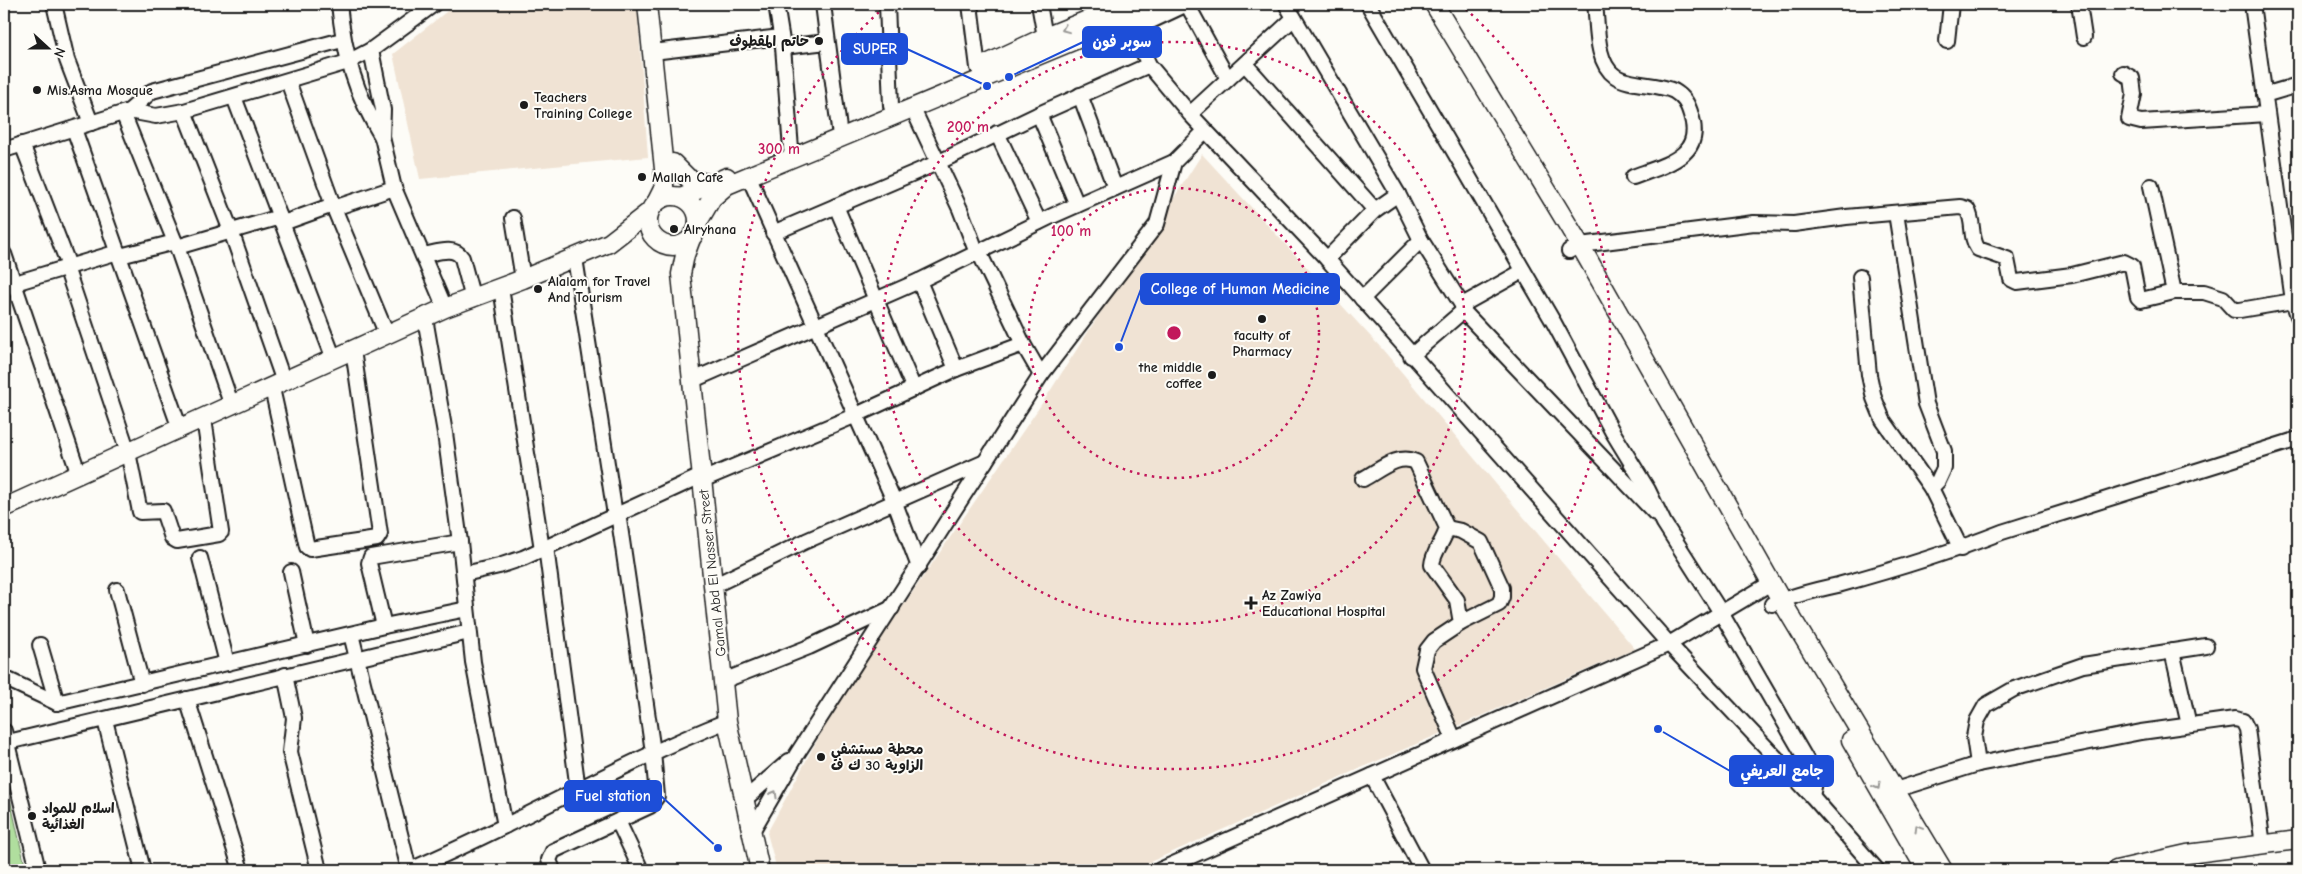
<svg xmlns="http://www.w3.org/2000/svg" width="2302" height="874" font-family="'Comic Neue','Playpen Sans Arabic',sans-serif">
  <style>
    .built { fill: #f0e3d4 }
    .green { fill: #b0de9e; stroke: #667d5d }
    .lines { fill: none; stroke-linecap: round; stroke-linejoin: round }
    .minor-casing { stroke: #1c1c1c; stroke-width: 18 }
    .major-casing { stroke: #1c1c1c; stroke-width: 21 }
    .minor { stroke: #fdfcf7; stroke-width: 14 }
    .major { stroke: #fdfcf7; stroke-width: 18 }
    .oneway { stroke: #989794 }
    .ring { fill: none; stroke: #c2185b; stroke-width: 2.5; stroke-dasharray: 2.5 5 }
    .poi-dot { fill: #1c1c1c; stroke: #fdfcf7; stroke-width: 2 }
    .labels { text-anchor: middle; stroke-width: 4; stroke-linejoin: round; paint-order: stroke }
    .poi-label { font-size: 14px; font-weight: bold; fill: #1c1c1c; stroke: #fdfcf7; text-anchor: start }
    .street-label { font-size: 14px; fill: #1c1c1c; stroke: #fdfcf7 }
    .centre { fill: #c2185b; stroke: #fdfcf7; stroke-width: 2.5 }
    .ring-label { font-size: 15px; text-anchor: middle; font-weight: bold; fill: #c2185b; stroke: #fdfcf7; stroke-width: 4; stroke-linejoin: round; paint-order: stroke }
    .leader { fill: none; stroke: #1d4ed8; stroke-width: 2 }
    .callout-dot { fill: #1d4ed8; stroke: #fdfcf7; stroke-width: 2 }
    .callout { fill: #1d4ed8; stroke: #1d4ed8; stroke-width: 2 }
    .callout-label { font-size: 15px; text-anchor: middle; font-weight: bold; fill: #fff }
  </style>
  <rect width="100%" height="100%" fill="#fdfcf7"/>
  <filter id="ink" filterUnits="userSpaceOnUse"><feTurbulence type="fractalNoise" baseFrequency=".02" numOctaves="2"/><feDisplacementMap in="SourceGraphic" scale="10" xChannelSelector="R" yChannelSelector="G"/><feConvolveMatrix kernelMatrix="1 2 1 2 8 2 1 2 1" color-interpolation-filters="sRGB"/></filter>
  <g filter="url(#ink)">
    <g class="built">
      <polygon points="456,4 637,4 648,157 420,179 393,54"/>
      <polygon points="1202,154 1383,350 1635,649 1354,771 1132,870 777,870 767,833 840,698 1045,399"/>
    </g>
    <polygon class="green" points="4,773 26,870 4,870"/>
    <g class="lines">
      <defs>
        <g id="minor">
          <polyline points="54,4 67,60 91,123"/>
          <path d="M339,4C344,54 355,93 382,137"/>
          <polyline points="776,4 783,47 791,149"/>
          <polyline points="823,4 839,129"/>
          <polyline points="887,4 891,106"/>
          <polyline points="970,4 978,68"/>
          <polyline points="1039,4 1045,37"/>
          <polyline points="1187,4 1228,79"/>
          <polyline points="1286,4 1398,194 1421,240 1462,305 1463,311 1655,513"/>
          <polyline points="1368,4 1554,323 1612,431 1648,490 1664,523 1720,611 1811,768 1815,782 1812,796"/>
          <path d="M1595,4C1598,25 1595,62 1615,76C1629,86 1657,83 1674,91C1684,97 1688,104 1691,115C1705,157 1664,165 1633,177"/>
          <polyline points="2079,4 2084,37"/>
          <polyline points="2252,4 2293,301 2298,316"/>
          <polyline points="1130,7 1139,43 1149,65 1190,114 1327,259 1669,644 1812,796 1877,870"/>
          <polyline points="1136,28 1187,4"/>
          <polyline points="1947,41 1951,4"/>
          <polyline points="783,47 827,42"/>
          <polyline points="371,50 383,110 382,137 394,188 445,308"/>
          <polyline points="661,51 781,37"/>
          <polyline points="1245,64 1375,210"/>
          <polyline points="2123,73 2132,78 2134,94 2129,119 2141,122 2267,114"/>
          <polyline points="288,81 334,208 387,335"/>
          <polyline points="1080,95 1115,188"/>
          <polyline points="2264,95 2298,85"/>
          <polyline points="234,97 334,359"/>
          <polyline points="913,109 960,209 977,253"/>
          <polyline points="129,111 156,116 184,111 348,62 371,50 434,4"/>
          <polyline points="184,111 231,231 284,382"/>
          <polyline points="123,113 177,247 232,406"/>
          <polyline points="1039,114 1077,205"/>
          <polyline points="1190,114 1294,18"/>
          <polyline points="74,129 180,429"/>
          <polyline points="997,133 1039,222"/>
          <polyline points="22,144 69,266"/>
          <polyline points="4,150 129,111 152,91 342,40"/>
          <polyline points="749,177 895,503 919,567"/>
          <polyline points="2151,186 2174,292"/>
          <polyline points="836,206 914,389"/>
          <polyline points="334,208 394,188"/>
          <polyline points="1896,213 1926,404 1944,451 1944,468 1938,481 1931,488"/>
          <polyline points="513,218 523,279"/>
          <polyline points="283,223 333,205"/>
          <polyline points="773,233 937,163 1039,114 1149,65"/>
          <polyline points="177,247 280,217"/>
          <path d="M1569,251L1580,245L1754,223L1794,224L1846,217L1960,207L1967,209C1975,222 1969,236 1978,249L2007,259L2011,279L2017,282L2072,275L2124,262L2132,266L2138,297L2141,300L2174,292H2204L2223,298L2234,310H2240L2293,301"/>
          <polyline points="979,252 1023,344 1041,375"/>
          <polyline points="4,254 79,475"/>
          <path d="M423,255C436,253 454,245 462,258L473,299"/>
          <polyline points="120,256 175,242"/>
          <polyline points="575,258 615,515"/>
          <polyline points="1327,259 1375,210 1398,194"/>
          <polyline points="66,267 128,452 140,512 163,511 172,538 177,541 219,534 221,532 204,419"/>
          <polyline points="1860,277 1869,375 1874,398 1883,420 1931,488 1961,549"/>
          <polyline points="919,281 956,369"/>
          <polyline points="15,283 118,252"/>
          <polyline points="501,288 542,549"/>
          <polyline points="1362,299 1421,240"/>
          <polyline points="1462,305 1523,271"/>
          <polyline points="425,318 445,433 460,542 473,662 505,826"/>
          <polyline points="1411,356 1463,311"/>
          <polyline points="693,380 919,281 1050,217 1174,162"/>
          <polyline points="272,388 307,547 310,549 377,539 380,534 353,350"/>
          <path d="M1363,479C1380,470 1398,453 1416,462L1447,528C1444,542 1433,551 1432,565L1457,600L1461,623L1434,641L1427,650L1423,668L1454,739"/>
          <polyline points="702,480 854,416 956,369 1023,344"/>
          <polyline points="1447,528 1461,531 1481,542 1502,588 1502,597 1499,604 1461,623"/>
          <polyline points="546,547 578,790"/>
          <polyline points="200,558 227,663"/>
          <polyline points="291,572 307,645"/>
          <polyline points="464,574 499,566 523,558 701,476"/>
          <polyline points="713,586 806,541 985,462"/>
          <polyline points="117,590 142,684"/>
          <path d="M1772,604C1794,595 1815,590 1838,585C1893,570 1949,553 2002,532L2298,439"/>
          <polyline points="384,626 369,563 371,557 460,542"/>
          <polyline points="351,634 409,870"/>
          <polyline points="40,645 57,703"/>
          <polyline points="2172,651 2189,725"/>
          <polyline points="285,675 294,718 290,752 319,870"/>
          <polyline points="4,678 57,703 384,626 467,609"/>
          <polyline points="723,681 809,647 892,608"/>
          <polyline points="187,699 241,870"/>
          <polyline points="105,720 143,870"/>
          <polyline points="4,731 38,870"/>
          <polyline points="4,743 469,632"/>
          <polyline points="1978,764 1974,737 1977,721 1986,705 2014,689 2083,665 2206,646"/>
          <polyline points="1372,776 1422,870"/>
          <polyline points="1895,790 1978,764 2141,732 2235,719 2243,721 2247,729 2263,845"/>
          <polyline points="744,800 789,761"/>
          <polyline points="618,821 641,870"/>
          <polyline points="751,833 797,754 1041,375 1157,224 1174,162 1205,131"/>
          <path d="M410,870C518,824 618,764 727,721"/>
          <polyline points="553,870 549,860 553,851 650,806 657,796 653,752 618,513"/>
          <polyline points="1160,870 1669,644 1771,583"/>
        </g>
        <g id="major">
          <polyline points="647,4 664,169 664,187 657,201"/>
          <polyline points="1434,4 1580,245 1781,600 1943,870"/>
          <polyline points="987,64 1045,37 1127,4"/>
          <polyline points="673,163 689,179 710,184"/>
          <circle cx="673" cy="221" r="25"/>
          <polyline points="681,197 727,177"/>
          <polyline points="698,222 712,198 727,185 1162,4"/>
          <polyline points="692,236 685,255 681,274 727,721 760,870"/>
          <polyline points="4,508 445,308 523,279 609,243 649,212"/>
          <polyline points="1851,740 1926,870"/>
          <polyline points="2116,870 2187,854 2298,840"/>
        </g>
      </defs>
      <use href="#minor" class="minor-casing"/>
      <use href="#major" class="major-casing"/>
      <use href="#minor" class="minor"/>
      <use href="#major" class="major"/>
    </g>
    <defs><path id="oneway-chevron" d="M-2-3.5L2.5 0L-2 3.5" fill="none" stroke-width="1.6" stroke-linecap="round" stroke-linejoin="round" transform="scale(1.25)"/></defs>
    <g class="oneway">
      <use href="#oneway-chevron" transform="translate(1065 29) rotate(158)"/>
      <use href="#oneway-chevron" transform="translate(1877 786) rotate(60)"/>
      <use href="#oneway-chevron" transform="translate(774 794) rotate(-60)"/>
      <use href="#oneway-chevron" transform="translate(1918 828) rotate(-121)"/>
    </g>
  </g>
  <g class="ring">
    <circle cx="1174" cy="333" r="145"/>
    <circle cx="1174" cy="333" r="291"/>
    <path d="M1460 4A436 436 0 1 1 888 4"/>
  </g>
  <g class="poi-dot">
    <circle cx="819" cy="41" r="5"/>
    <circle cx="37" cy="90" r="5"/>
    <circle cx="524" cy="105" r="5"/>
    <circle cx="642" cy="177" r="5"/>
    <circle cx="674" cy="229" r="5"/>
    <circle cx="538" cy="289" r="5"/>
    <circle cx="1262" cy="319" r="5"/>
    <circle cx="1212" cy="375" r="5"/>
    <path d="M1248.5 595.5h5v5h5v5h-5v5h-5v-5h-5v-5h5z"/>
    <circle cx="821" cy="757" r="5"/>
    <circle cx="32" cy="816" r="5"/>
  </g>
  <g class="labels">
    <g class="poi-label">
      <text x="809" y="46" text-anchor="end">حاتم المقطوف</text>
      <text x="47" y="95">Mis.Asma Mosque</text>
      <text x="534" y="102">Teachers<tspan x="534" dy="16">Training College</tspan></text>
      <text x="652" y="182">Mallah Cafe</text>
      <text x="684" y="234">Alryhana</text>
      <text x="548" y="286">Alalam for Travel<tspan x="548" dy="16">And Tourism</tspan></text>
      <text x="1262" y="340" text-anchor="middle">faculty of<tspan x="1262" dy="16">Pharmacy</tspan></text>
      <text x="1202" y="372" text-anchor="end">the middle<tspan x="1202" dy="16">coffee</tspan></text>
      <text x="1262" y="600">Az Zawiya<tspan x="1262" dy="16">Educational Hospital</tspan></text>
      <text x="831" y="754">محطة مستشفي<tspan x="831" dy="16">الزاوية 30 ك ف</tspan></text>
      <text x="42" y="813">اسلام للمواد<tspan x="42" dy="16">الغذائية</tspan></text>
    </g>
    <g class="street-label">
      <text transform="translate(712 573) rotate(-96)" y="5">Gamal Abd El Nasser Street</text>
    </g>
  </g>
  <circle cx="1174" cy="333" r="8" class="centre"/>
  <g class="ring-label">
    <text x="968" y="132">200 m</text>
    <text x="779" y="154">300 m</text>
    <text x="1071" y="236">100 m</text>
  </g>
  <path class="leader" d="M1009 77L1083 42M987 86L907 49M1119 347L1141 289M1658 729L1730 771M718 848L661 796"/>
  <g class="callout-dot">
    <circle cx="1009" cy="77" r="5"/>
    <circle cx="987" cy="86" r="5"/>
    <circle cx="1119" cy="347" r="5"/>
    <circle cx="1658" cy="729" r="5"/>
    <circle cx="718" cy="848" r="5"/>
  </g>
  <g class="callout">
    <rect x="1083" y="27" width="78" height="30" rx="5"/>
    <rect x="842" y="34" width="65" height="30" rx="5"/>
    <rect x="1141" y="274" width="198" height="30" rx="5"/>
    <rect x="1730" y="756" width="103" height="30" rx="5"/>
    <rect x="565" y="781" width="96" height="30" rx="5"/>
  </g>
  <g class="callout-label">
    <text x="1122" y="47">سوبر فون</text>
    <text x="875" y="54">SUPER</text>
    <text x="1240" y="294">College of Human Medicine</text>
    <text x="1782" y="776">جامع العريفي</text>
    <text x="613" y="801">Fuel station</text>
  </g>
  <rect width="2302" height="874" fill="none" stroke="#fdfcf7" stroke-width="20"/>
  <rect x="10" y="10" width="2282" height="854" fill="none" stroke="#1c1c1c" stroke-width="2" filter="url(#ink)"/>
  <g transform="translate(48 48) rotate(111)" stroke="#fdfcf7" stroke-width="4" paint-order="stroke">
  <path d="M0-4L9 19L0 12L-9 19Z" fill="#1c1c1c"/>
  <text y="-8" font-size="14" font-weight="bold" text-anchor="middle" fill="#1c1c1c">N</text>
  </g>
</svg>
